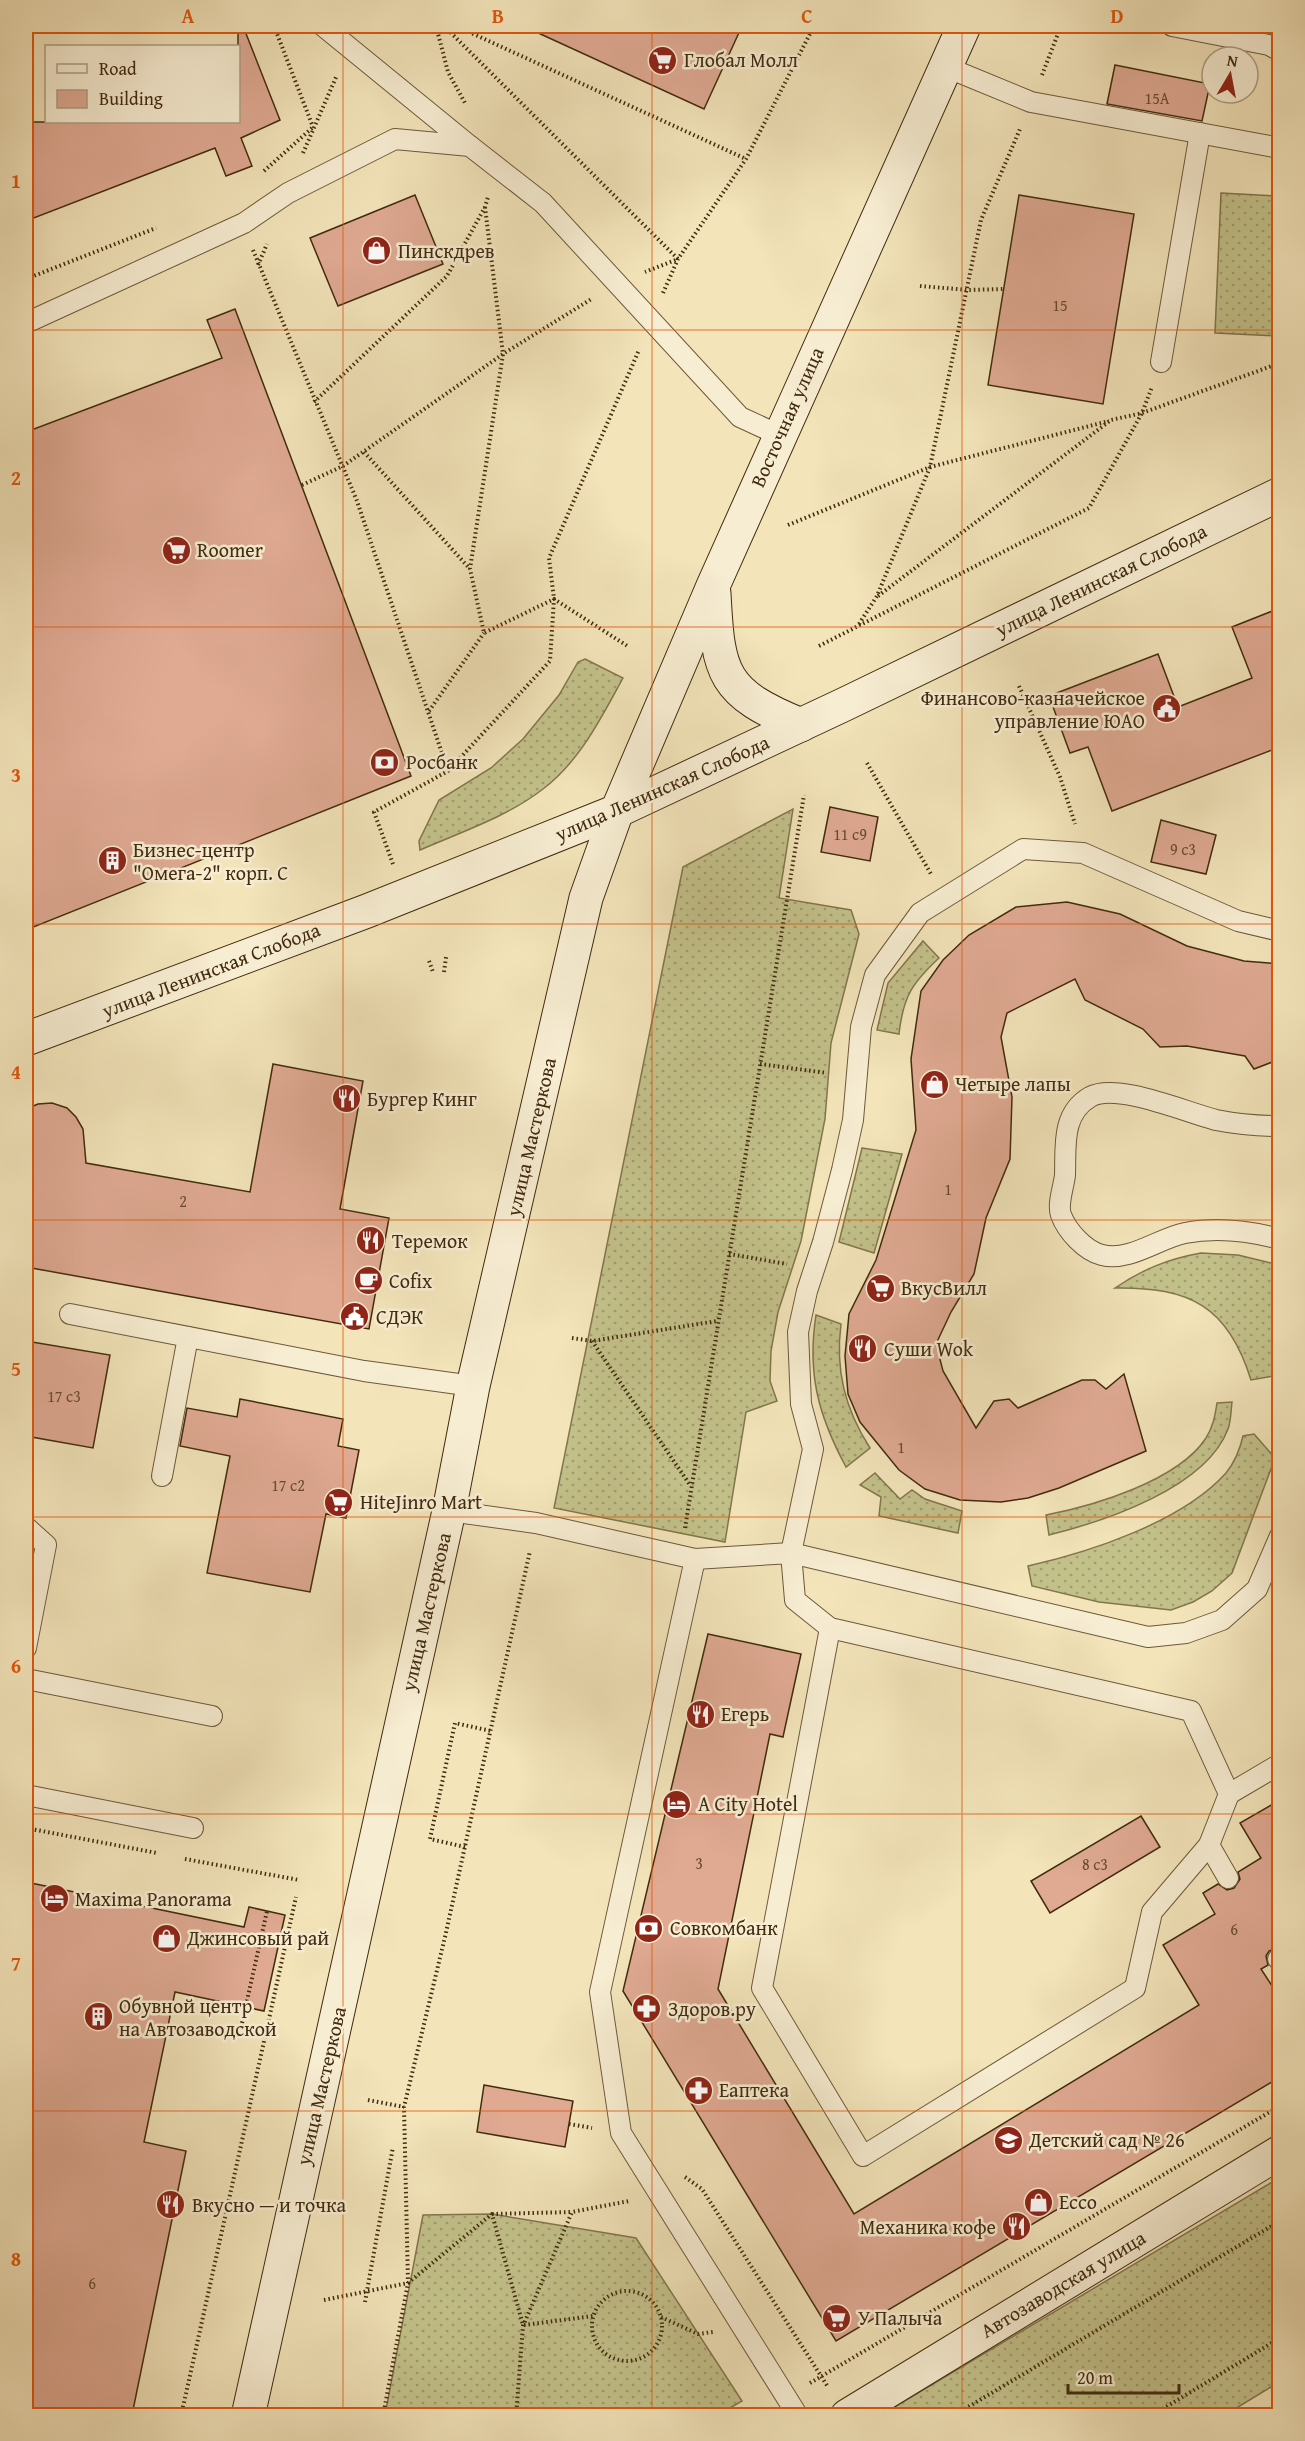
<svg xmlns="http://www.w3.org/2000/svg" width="1305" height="2441" font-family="'Gentium Book Plus',serif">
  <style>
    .grass { fill: url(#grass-dots); stroke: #82764c; stroke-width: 1.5 }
    .building { fill: #dfa992; stroke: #412b0e; stroke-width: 1.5 }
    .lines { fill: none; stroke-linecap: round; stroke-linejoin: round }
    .lane-casing { stroke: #6e5939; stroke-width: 22 }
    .secondary-casing { stroke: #412b0e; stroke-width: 35 }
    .path { stroke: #412b0e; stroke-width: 4; stroke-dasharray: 1.5 3; stroke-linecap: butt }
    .lane { stroke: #f7edd2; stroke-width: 20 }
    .secondary { stroke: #f7edd2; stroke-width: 33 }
    .grid { fill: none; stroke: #e0570c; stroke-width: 1.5; stroke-opacity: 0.55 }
    .labels { text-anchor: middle; stroke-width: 5; stroke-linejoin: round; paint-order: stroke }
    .number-label { font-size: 16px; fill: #684a2f }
    .poi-label { font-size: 20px; fill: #412b0e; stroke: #f7edd2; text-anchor: start }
    .street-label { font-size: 20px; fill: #412b0e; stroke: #f7edd2 }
    .neatline { fill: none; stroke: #e0570c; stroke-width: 2 }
    .grid-label { font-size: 20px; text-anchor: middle; font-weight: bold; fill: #e0570c }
  </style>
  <defs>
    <pattern id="grass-dots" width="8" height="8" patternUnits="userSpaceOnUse" patternTransform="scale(1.5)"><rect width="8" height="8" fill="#c3c18a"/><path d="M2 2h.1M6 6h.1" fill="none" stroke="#a09d6f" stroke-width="1.8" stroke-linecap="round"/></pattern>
  </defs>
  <rect width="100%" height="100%" fill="#f3e4ba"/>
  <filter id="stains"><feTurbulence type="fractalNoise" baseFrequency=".00333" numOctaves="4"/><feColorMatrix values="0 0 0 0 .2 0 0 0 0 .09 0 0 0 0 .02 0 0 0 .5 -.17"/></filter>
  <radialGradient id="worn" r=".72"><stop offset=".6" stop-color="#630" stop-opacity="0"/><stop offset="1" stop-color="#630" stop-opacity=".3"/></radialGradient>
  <g class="grass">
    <polygon points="1221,193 1279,196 1279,336 1215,333"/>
    <path d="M585,659L623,678C601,718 580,761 543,789C507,817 461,832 420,850L419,841L439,800L491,768L523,739L559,695L578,662Z"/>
    <polygon points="793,809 779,898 851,910 859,934 831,1043 825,1119 801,1241 778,1312 771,1351 770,1381 777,1401 746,1412 725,1542 554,1508 683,867"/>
    <path d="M923,941L939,958C912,983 903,997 899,1034L877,1030L888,983Z"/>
    <polygon points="862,1148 902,1154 874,1253 839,1242"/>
    <path d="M1201,1253L1238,1255L1279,1265V1375L1251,1380C1228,1306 1190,1287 1115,1288C1143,1269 1168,1259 1201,1253Z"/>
    <path d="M816,1315L841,1324C835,1370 845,1409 870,1448L846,1467C818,1415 807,1373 816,1315Z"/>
    <path d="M1232,1402C1231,1410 1231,1421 1228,1429C1206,1488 1105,1521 1049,1535L1046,1515C1093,1506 1178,1481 1206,1438C1213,1427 1215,1416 1217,1403Z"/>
    <path d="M1254,1434L1275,1458L1232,1573L1212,1591L1193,1602L1171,1610L1099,1602L1032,1586L1028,1566C1090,1552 1182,1522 1226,1473C1235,1462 1240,1449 1243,1436Z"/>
    <polygon points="875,1473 900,1499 912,1490 925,1499 962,1511 958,1533 879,1516 881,1497 860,1485"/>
    <polygon points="1279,2178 1279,2382 1225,2415 881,2415"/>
    <polygon points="492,2214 636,2238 742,2401 716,2416 385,2415 423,2215"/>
  </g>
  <g class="building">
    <polygon points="238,26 243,26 280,120 241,138 252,166 226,176 215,148 26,221 26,122 238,122"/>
    <polygon points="523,26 742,26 704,109"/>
    <polygon points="1115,65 1210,84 1202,121 1107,104"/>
    <polygon points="415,195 443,264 338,306 310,238"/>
    <polygon points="1019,195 1134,214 1103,404 988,385"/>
    <polygon points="235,309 411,776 26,930 26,432 222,358 207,320"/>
    <polygon points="1280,608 1280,747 1112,811 1088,747 1070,753 1049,696 1158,654 1178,707 1252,678 1232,627"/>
    <polygon points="830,807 878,817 870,861 821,852"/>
    <polygon points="1161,820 1216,835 1206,874 1151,862"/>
    <polygon points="1067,902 1120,914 1187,946 1244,961 1280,964 1280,1059 1254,1069 1245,1056 1187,1046 1160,1047 1143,1029 1085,1000 1075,979 1007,1013 1001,1037 1012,1097 1010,1159 986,1218 974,1274 951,1312 936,1344 943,1371 976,1428 994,1401 1009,1399 1018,1408 1082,1380 1095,1380 1106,1389 1124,1374 1146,1451 1059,1488 1028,1498 1001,1502 960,1500 925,1489 899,1470 860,1422 848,1394 845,1356 849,1314 876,1260 916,1130 911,1059 921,991 943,960 969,935 1016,907"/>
    <polygon points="273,1064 363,1081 340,1209 389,1218 369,1329 26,1267 26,1109 38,1104 52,1103 67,1108 76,1117 83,1129 86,1163 250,1192"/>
    <polygon points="26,1341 110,1355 93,1448 26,1436"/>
    <polygon points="240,1399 343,1419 338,1446 359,1450 346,1518 326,1514 310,1592 207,1573 230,1456 180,1446 187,1408 237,1417"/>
    <polygon points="708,1634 801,1654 783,1737 770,1734 718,1989 854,2214 1199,2005 1163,1945 1215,1914 1203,1893 1218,1884 1227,1890 1234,1888 1240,1879 1238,1872 1261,1858 1240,1823 1280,1800 1280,1947 1269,1951 1266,1956 1268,1965 1261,1969 1280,1998 1280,2077 836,2341 623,1991"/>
    <polygon points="1141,1816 1160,1847 1050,1913 1031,1881"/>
    <polygon points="26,1882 244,1927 249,1907 285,1915 264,2011 175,1992 144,2142 186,2151 132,2415 26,2415"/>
    <polygon points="484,2085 573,2101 565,2147 477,2132"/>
  </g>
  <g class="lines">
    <defs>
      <g id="lane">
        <polyline points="323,26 470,146"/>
        <polyline points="1172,26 1269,45 1280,51"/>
        <polyline points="946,67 1031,102 1280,148"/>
        <polyline points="26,323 244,223 288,193 395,139 470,146 543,203 740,417 779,435"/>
        <polyline points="1161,362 1200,133"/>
        <polyline points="1280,931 1238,921 1083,853 1023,849 920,913 875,975 861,1027 853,1120 842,1170 823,1242 807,1291 798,1332 801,1404 813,1449 791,1553 1148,1637 1186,1633 1222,1620 1257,1589 1280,1536"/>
        <path d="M1280,1126C1259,1126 1236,1124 1216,1120C1185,1112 1116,1082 1090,1097C1061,1114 1066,1147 1065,1175C1064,1186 1057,1204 1061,1215C1067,1231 1085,1251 1102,1255C1130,1262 1159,1238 1185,1233C1215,1227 1250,1231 1280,1239"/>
        <polyline points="70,1314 364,1371 473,1386"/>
        <polyline points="162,1476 188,1337"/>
        <polyline points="449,1511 536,1523 695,1559 600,1992 621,2133 798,2416"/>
        <polyline points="26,1527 46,1545 26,1648"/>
        <polyline points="695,1559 791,1553 795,1600 830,1628 1191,1711 1229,1794 1209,1845 1228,1878"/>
        <polyline points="830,1628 762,1988 863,2156 1135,1988 1152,1912 1209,1845"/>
        <polyline points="26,1679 212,1716"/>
        <polyline points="1229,1794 1280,1764"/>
        <polyline points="26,1795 193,1828"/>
        <polyline points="1278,1959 1280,1961"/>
      </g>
      <g id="secondary">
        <path d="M714,593C718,674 722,693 801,725"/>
        <polyline points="26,1039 367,911 617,811 843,705 1280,494"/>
        <polyline points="248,2416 449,1511 473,1386 586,898 617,811 713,586 964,26"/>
        <polyline points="847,2416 1280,2152"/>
      </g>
    </defs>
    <use href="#lane" class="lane-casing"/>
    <use href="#secondary" class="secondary-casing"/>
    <g class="path">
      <polyline points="274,26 313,127"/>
      <polyline points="436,26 448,72 465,103"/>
      <polyline points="444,26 678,259 645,272"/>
      <polyline points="456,26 746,159"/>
      <polyline points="1042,75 1061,26"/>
      <polyline points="303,153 337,75"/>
      <polyline points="264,171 313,127"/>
      <polyline points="485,207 503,354 470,569 484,633 554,599 629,647"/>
      <polyline points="253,250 357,501 448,771"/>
      <polyline points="258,265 267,244"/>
      <polyline points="26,279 156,228"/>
      <polyline points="920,286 968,290 1004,289"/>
      <polyline points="663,293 678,259 746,159 814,26"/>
      <polyline points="314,402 447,276 485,207 488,197"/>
      <polyline points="364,452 470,569"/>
      <polyline points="302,485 343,466 503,354 593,298"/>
      <polyline points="788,525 930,467 1109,421"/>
      <polyline points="878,596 1111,420 1142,413 1280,363"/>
      <polyline points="859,624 877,596 930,467 981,220 1020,129"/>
      <polyline points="819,646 1089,508 1142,413 1152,387"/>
      <polyline points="1019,686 1060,777 1075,824"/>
      <polyline points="429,711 484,633"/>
      <polyline points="867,763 931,874"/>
      <polyline points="393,864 374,812 448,771 550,661 554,599 549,558 639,350"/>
      <polyline points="429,961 433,972"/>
      <polyline points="444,972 446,957"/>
      <polyline points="760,1064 827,1073"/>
      <polyline points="729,1254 787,1264"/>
      <polyline points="572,1338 592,1341 717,1321"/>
      <polyline points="592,1341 690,1485"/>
      <polyline points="685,1528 804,795"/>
      <polyline points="26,1828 157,1853"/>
      <polyline points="465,1847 430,1839 455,1723 491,1731"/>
      <polyline points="185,1859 299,1880"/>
      <polyline points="242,2023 267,1911"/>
      <polyline points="368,2100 404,2107"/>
      <polyline points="569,2124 592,2128"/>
      <polyline points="685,2177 702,2189 828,2387"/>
      <polyline points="492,2214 572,2212"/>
      <circle cx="627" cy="2326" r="35"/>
      <polyline points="324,2300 408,2283 492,2214 523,2325"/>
      <polyline points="365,2302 393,2147"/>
      <polyline points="661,2317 698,2334 713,2332"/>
      <polyline points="524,2325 593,2316"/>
      <polyline points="810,2383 1280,2106"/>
      <polyline points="385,2409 391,2416"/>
      <polyline points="181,2416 296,1897"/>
      <polyline points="383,2416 408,2283 404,2107 445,1937 530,1551"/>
      <polyline points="516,2416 523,2326 572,2212 629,2201"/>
      <polyline points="752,2416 761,2411"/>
      <polyline points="953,2416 1280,2221"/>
      <polyline points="1151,2416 1280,2338"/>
    </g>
    <use href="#lane" class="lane"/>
    <use href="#secondary" class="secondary"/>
  </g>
  <path class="grid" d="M343,26V2416M652,26V2416M962,26V2416M26,330H1280M26,627H1280M26,924H1280M26,1220H1280M26,1517H1280M26,1814H1280M26,2111H1280"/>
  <defs>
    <symbol id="supermarket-disc" viewBox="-11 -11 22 22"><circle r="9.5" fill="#8f2418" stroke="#f7edd2"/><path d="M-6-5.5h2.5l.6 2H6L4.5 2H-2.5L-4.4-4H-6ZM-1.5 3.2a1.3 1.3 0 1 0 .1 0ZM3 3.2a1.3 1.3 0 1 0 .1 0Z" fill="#fff"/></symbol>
    <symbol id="shop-disc" viewBox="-11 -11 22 22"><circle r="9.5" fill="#8f2418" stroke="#f7edd2"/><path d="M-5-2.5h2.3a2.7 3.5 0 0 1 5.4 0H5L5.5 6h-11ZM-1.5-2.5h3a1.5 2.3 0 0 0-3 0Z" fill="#fff"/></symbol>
    <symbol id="civic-disc" viewBox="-11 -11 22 22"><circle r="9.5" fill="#8f2418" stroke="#f7edd2"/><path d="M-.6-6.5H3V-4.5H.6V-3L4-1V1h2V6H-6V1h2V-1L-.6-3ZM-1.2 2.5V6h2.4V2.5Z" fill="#fff"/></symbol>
    <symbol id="bank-disc" viewBox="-11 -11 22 22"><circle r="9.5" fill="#8f2418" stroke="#f7edd2"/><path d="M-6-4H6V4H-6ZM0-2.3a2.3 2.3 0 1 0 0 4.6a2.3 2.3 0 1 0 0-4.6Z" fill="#fff"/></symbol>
    <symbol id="building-disc" viewBox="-11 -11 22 22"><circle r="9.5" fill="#8f2418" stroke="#f7edd2"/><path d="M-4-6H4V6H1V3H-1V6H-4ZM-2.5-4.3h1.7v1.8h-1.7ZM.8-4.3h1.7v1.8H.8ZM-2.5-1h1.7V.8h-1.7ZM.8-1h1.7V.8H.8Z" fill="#fff"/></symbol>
    <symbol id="restaurant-disc" viewBox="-11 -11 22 22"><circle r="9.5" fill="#8f2418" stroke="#f7edd2"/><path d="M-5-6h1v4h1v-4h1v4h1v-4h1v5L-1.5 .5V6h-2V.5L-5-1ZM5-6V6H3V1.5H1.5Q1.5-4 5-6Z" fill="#fff"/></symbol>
    <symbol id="cafe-disc" viewBox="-11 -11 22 22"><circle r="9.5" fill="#8f2418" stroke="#f7edd2"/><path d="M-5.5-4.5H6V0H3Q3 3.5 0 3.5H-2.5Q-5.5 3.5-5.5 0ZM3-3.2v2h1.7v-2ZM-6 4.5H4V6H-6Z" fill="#fff"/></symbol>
    <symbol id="hotel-disc" viewBox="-11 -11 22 22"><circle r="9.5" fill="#8f2418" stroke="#f7edd2"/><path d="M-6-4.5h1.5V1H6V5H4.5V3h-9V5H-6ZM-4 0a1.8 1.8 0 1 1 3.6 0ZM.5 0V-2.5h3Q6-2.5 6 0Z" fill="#fff"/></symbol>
    <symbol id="pharmacy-disc" viewBox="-11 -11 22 22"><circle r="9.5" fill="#8f2418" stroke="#f7edd2"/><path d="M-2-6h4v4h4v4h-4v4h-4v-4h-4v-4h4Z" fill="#fff"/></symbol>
    <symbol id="school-disc" viewBox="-11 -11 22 22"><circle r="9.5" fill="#8f2418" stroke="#f7edd2"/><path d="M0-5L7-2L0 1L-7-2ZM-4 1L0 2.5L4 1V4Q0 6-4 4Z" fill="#fff"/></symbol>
  </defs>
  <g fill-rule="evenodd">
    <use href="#supermarket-disc" x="646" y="44" width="33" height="33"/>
    <use href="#shop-disc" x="360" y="234" width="33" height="33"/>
    <use href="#supermarket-disc" x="160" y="534" width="33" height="33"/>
    <use href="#civic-disc" x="1150" y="692" width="33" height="33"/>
    <use href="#bank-disc" x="368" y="746" width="33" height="33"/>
    <use href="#building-disc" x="96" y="844" width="33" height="33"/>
    <use href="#shop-disc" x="918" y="1068" width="33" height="33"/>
    <use href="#restaurant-disc" x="330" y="1082" width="33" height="33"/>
    <use href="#restaurant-disc" x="354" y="1224" width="33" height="33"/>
    <use href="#cafe-disc" x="352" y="1264" width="33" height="33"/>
    <use href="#supermarket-disc" x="864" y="1272" width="33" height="33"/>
    <use href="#civic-disc" x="338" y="1300" width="33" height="33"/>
    <use href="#restaurant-disc" x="846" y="1332" width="33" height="33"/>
    <use href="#supermarket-disc" x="322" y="1486" width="33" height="33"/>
    <use href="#restaurant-disc" x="684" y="1698" width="33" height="33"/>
    <use href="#hotel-disc" x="660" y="1788" width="33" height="33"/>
    <use href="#hotel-disc" x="38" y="1882" width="33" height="33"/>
    <use href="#bank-disc" x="632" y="1912" width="33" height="33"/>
    <use href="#shop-disc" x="150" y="1922" width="33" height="33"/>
    <use href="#pharmacy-disc" x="630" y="1992" width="33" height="33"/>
    <use href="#building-disc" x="82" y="2000" width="33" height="33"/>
    <use href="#pharmacy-disc" x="682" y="2074" width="33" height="33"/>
    <use href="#school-disc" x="992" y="2124" width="33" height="33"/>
    <use href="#shop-disc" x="1022" y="2186" width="33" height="33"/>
    <use href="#restaurant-disc" x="154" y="2188" width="33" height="33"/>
    <use href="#restaurant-disc" x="1000" y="2210" width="33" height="33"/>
    <use href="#supermarket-disc" x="820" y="2302" width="33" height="33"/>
  </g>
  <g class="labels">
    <g class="number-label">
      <text x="1157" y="104">15А</text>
      <text x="1060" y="311">15</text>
      <text x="850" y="840">11 с9</text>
      <text x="1183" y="855">9 с3</text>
      <text x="948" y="1195">1</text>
      <text x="183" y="1207">2</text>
      <text x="64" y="1402">17 c3</text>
      <text x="901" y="1453">1</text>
      <text x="288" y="1491">17 с2</text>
      <text x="699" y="1869">3</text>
      <text x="1095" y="1870">8 с3</text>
      <text x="1234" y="1935">6</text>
      <text x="92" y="2289">6</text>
    </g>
    <g class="poi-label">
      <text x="684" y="67">Глобал Молл</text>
      <text x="398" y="258">Пинскдрев</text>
      <text x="197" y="557">Roomer</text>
      <text x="1145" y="705" text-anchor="end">Финансово-казначейское<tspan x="1145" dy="23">управление ЮАО</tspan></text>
      <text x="406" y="769">Росбанк</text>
      <text x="133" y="857">Бизнес-центр<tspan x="133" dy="23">"Омега-2" корп. C</tspan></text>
      <text x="955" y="1091">Четыре лапы</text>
      <text x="367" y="1106">Бургер Кинг</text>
      <text x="392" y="1248">Теремок</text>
      <text x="389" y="1288">Cofix</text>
      <text x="901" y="1295">ВкусВилл</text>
      <text x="376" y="1324">СДЭК</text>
      <text x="884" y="1356">Суши Wok</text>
      <text x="360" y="1509">HiteJinro Mart</text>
      <text x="721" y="1721">Егерь</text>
      <text x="698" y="1811">A City Hotel</text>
      <text x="75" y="1906">Maxima Panorama</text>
      <text x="670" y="1935">Совкомбанк</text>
      <text x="187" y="1945">Джинсовый рай</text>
      <text x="119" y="2013">Обувной центр<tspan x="119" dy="23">на Автозаводской</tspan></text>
      <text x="668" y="2016">Здоров.ру</text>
      <text x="719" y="2097">Еаптека</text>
      <text x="1029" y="2147">Детский сад № 26</text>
      <text x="1059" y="2209">Ecco</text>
      <text x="192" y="2212">Вкусно — и точка</text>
      <text x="996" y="2234" text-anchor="end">Механика кофе</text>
      <text x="858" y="2325">У Палыча</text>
    </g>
    <g class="street-label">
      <text transform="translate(787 417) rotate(-66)" y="7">Восточная улица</text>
      <text transform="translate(1101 580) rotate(-26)" y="7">улица Ленинская Слобода</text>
      <text transform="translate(662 788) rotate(-24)" y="7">улица Ленинская Слобода</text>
      <text transform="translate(211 970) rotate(-21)" y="7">улица Ленинская Слобода</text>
      <text transform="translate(531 1137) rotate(-77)" y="7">улица Мастеркова</text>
      <text transform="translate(426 1612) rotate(-77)" y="7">улица Мастеркова</text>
      <text transform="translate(321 2086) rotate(-77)" y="7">улица Мастеркова</text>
      <text transform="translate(1063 2284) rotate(-31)" y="7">Автозаводская улица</text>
    </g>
  </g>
  <rect width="1305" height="2441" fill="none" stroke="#f3e4ba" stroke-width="66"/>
  <rect x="45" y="45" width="195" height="78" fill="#f7edd2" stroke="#ae9f84" stroke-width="1.5"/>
  <rect x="57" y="64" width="30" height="9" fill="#f7edd2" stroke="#ae9f84" stroke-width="1.5"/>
  <text x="99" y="75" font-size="18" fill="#412b0e">Road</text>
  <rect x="57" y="90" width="30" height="18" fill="#dfa992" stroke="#ae9f84" stroke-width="1.5"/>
  <text x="99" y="105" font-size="18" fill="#412b0e">Building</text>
  <g transform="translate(1230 75) rotate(10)"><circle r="28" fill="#f7edd2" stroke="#ae9f84" stroke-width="1.5"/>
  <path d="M0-4.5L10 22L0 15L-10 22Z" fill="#8f2418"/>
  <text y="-9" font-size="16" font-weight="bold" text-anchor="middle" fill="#412b0e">N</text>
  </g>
  <path d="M1068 2384v9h111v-9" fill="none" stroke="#412b0e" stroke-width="3"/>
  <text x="1077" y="2384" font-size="18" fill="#412b0e" stroke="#f7edd2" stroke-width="4.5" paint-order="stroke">20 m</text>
  <rect x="33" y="33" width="1239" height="2375" class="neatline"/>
  <g class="grid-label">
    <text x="188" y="23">A</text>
    <text x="498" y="23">B</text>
    <text x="807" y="23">C</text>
    <text x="1117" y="23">D</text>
    <text x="16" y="188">1</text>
    <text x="16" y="485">2</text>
    <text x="16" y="782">3</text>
    <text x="16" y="1079">4</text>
    <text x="16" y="1376">5</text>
    <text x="16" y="1673">6</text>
    <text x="16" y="1970">7</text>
    <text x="16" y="2266">8</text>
  </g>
  <rect width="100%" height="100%" filter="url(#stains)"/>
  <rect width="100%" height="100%" fill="url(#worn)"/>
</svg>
